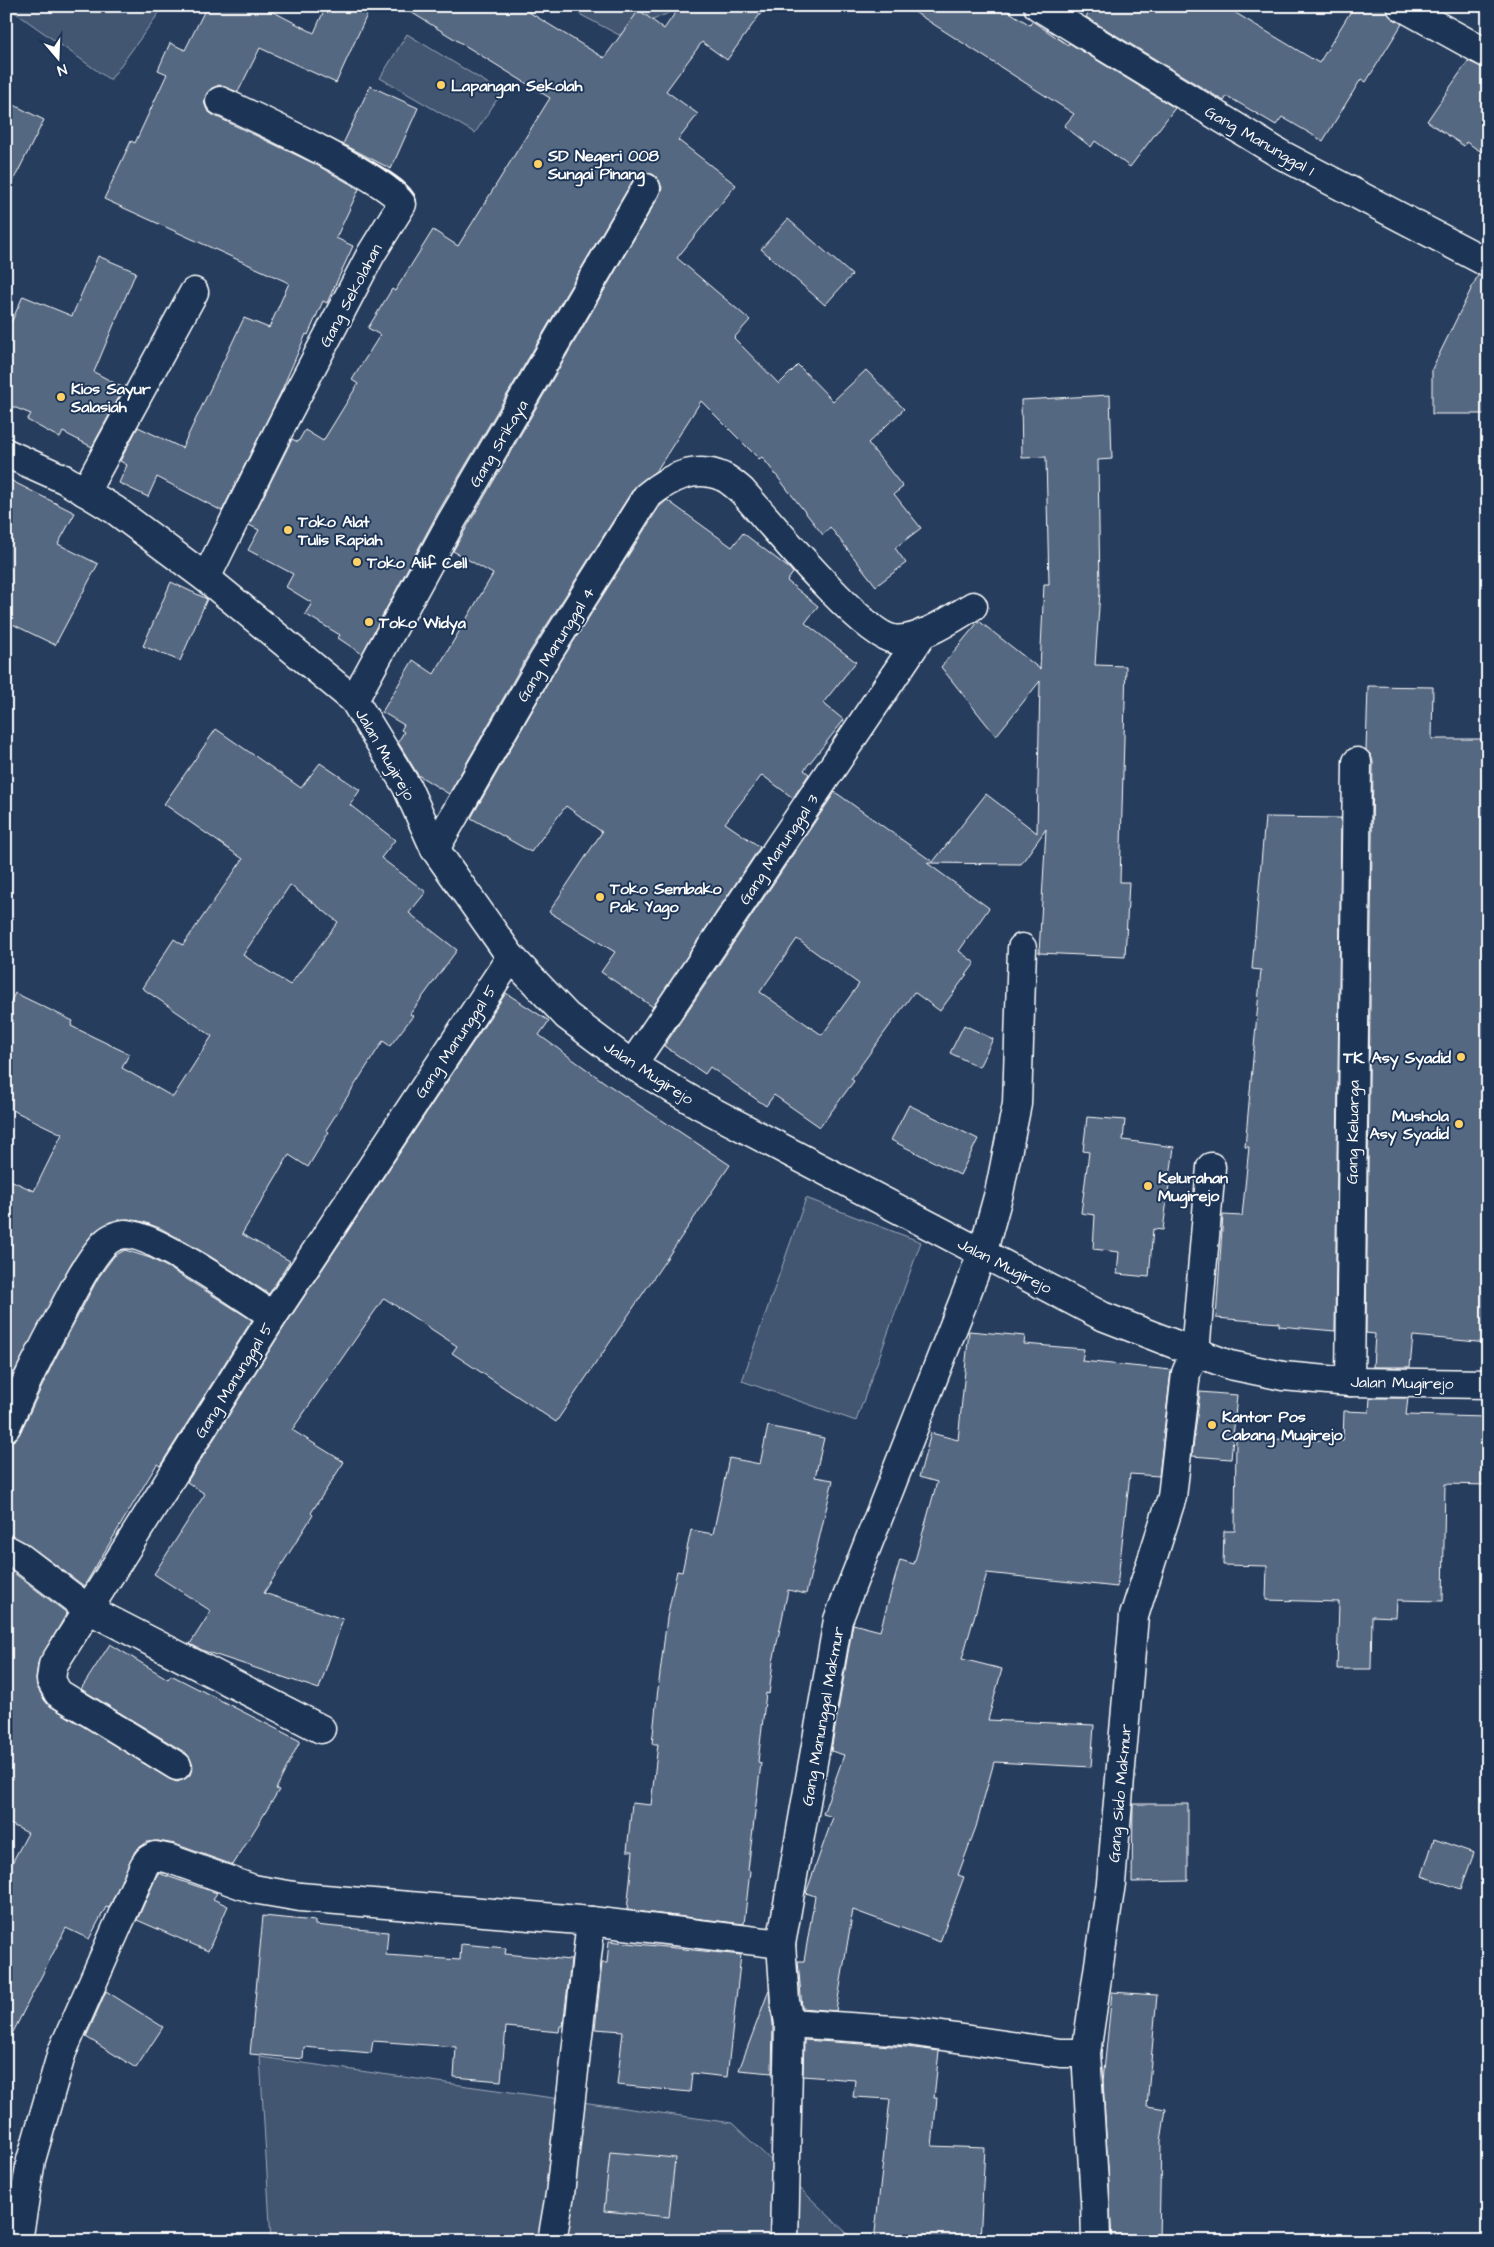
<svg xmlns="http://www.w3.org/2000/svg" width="1494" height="2247" font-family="'Architects Daughter',sans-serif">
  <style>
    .green { fill: #425672; stroke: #a0aab8 }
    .building { fill: #556781; stroke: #fff; fill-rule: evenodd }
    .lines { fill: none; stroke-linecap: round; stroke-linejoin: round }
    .minor-casing { stroke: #fff; stroke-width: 31 }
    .tertiary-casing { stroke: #fff; stroke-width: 31 }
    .minor { stroke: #1d3557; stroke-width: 28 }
    .tertiary { stroke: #1d3557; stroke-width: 28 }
    .poi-dot { fill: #ffd166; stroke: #1d3557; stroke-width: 2 }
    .labels { text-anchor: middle; stroke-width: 4; stroke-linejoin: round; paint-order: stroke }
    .poi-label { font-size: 16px; font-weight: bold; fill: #fff; stroke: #1d3557; text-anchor: start }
    .street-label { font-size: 16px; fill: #fff; stroke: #1d3557 }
  </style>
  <rect width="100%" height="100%" fill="#263d5e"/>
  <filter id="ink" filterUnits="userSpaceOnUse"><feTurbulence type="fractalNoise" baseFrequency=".02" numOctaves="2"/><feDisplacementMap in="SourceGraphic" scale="10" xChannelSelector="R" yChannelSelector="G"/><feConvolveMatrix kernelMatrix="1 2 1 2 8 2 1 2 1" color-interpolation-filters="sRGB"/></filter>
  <g filter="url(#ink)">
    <g class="green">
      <polygon points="6,6 164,6 110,80"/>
      <polygon points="564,6 676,6 673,11 619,35"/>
      <polygon points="407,34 502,92 475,133 380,78"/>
      <polygon points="806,1198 921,1242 856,1421 742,1381"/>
      <polygon points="260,2057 732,2123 855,2241 271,2241"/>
    </g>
    <g class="building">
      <polygon points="207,6 262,6 314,33 326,6 371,6 336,83 260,48 238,92 219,85 211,89 206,95 204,102 207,110 213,115 313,163 359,189 336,238 353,246 327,303 323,301 308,335 306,334 280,394 222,511 157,477 148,497 119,483 127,465 120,461 138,427 182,448 244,318 269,328 289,283 104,199 131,141 135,143 167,74 158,70 170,43 185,50"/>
      <polygon points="401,6 519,6 604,58 639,10 664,29 680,6 766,6 727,60 702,42 666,91 698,114 678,140 736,185 677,258 750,320 734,338 779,384 798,365 833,401 866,370 904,409 868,443 903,487 894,494 921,528 895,548 906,563 876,586 830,527 823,535 762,457 759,459 701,401 657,470 634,488 529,653 449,794 418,775 398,742 404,732 401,730 404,725 382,712 413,660 434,674 493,574 453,551 659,196 662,188 659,180 654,175 647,172 639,174 633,180 437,514 362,654 338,638 340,635 305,614 312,603 286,587 293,574 248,550 259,530 249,525 292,439 298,442 305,430 323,441 358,384 352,380 380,335 368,328 392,289 395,291 433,230 458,246 550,98"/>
      <polygon points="905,6 1000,6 1030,25 1032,21 1068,45 1069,43 1175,108 1130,167 1095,141 1091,147 1064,126 1074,114"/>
      <polygon points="1092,6 1224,6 1319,63 1354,6 1385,6 1388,14 1402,24 1366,82 1361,79 1323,141 1282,117 1276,125 1227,96 1224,101 1086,17"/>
      <polygon points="1468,61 1488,70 1488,156 1466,142 1464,146 1427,121"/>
      <polygon points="370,86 418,108 391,169 343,144"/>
      <polygon points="6,101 44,120 6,195"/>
      <polygon points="788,219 852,275 825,305 761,249"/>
      <polygon points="98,256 136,272 94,372 124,388 92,447 63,432 60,438 27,420 31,414 6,404 6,334 23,296 72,316"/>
      <polygon points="1478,275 1488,278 1488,414 1432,414 1432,369"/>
      <path d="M1110,395L1112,459L1098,460L1100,592L1095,665L1126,666L1120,882H1129L1125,957L1039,953L1046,829L1021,864L927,863L989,908L959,951L975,963L940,1011L914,992L851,1079L854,1081L820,1127L774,1095L766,1106L710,1067L705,1074L664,1046L835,792L933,862L986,794L1037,833L1040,681L996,736L941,667L979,621L1040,669L1044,584H1049L1046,457L1022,458L1021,400ZM797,939L859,984L822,1035L760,992Z"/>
      <polygon points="6,478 75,513 58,544 98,564 55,645 6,621"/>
      <polygon points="667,500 732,547 743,533 790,569 793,573 787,581 818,606 805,623 856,662 823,703 844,720 804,770 809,774 793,798 762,775 725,823 760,847 653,1007 601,972 615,952 549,912 602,832 566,806 531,852 471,818 556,669 659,507"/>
      <polygon points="171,582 207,599 180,661 143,646"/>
      <polygon points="1368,686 1433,687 1432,739 1488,739 1488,1343 1413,1336 1410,1367 1373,1367 1375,1334 1366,1333 1373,762 1371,755 1366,750"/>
      <path d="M216,729L301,788L320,763L360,790L350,805L395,840L381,858L426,892L409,913L457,950L410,1014L413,1016L390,1046L383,1041L326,1130L329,1132L308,1167L289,1155L242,1234L290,1261L269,1294L208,1255L162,1229L144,1222L128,1219L110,1222L93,1233L72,1262L6,1388V1178L34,1191L62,1134L6,1107V1011L15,993L73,1021L71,1026L129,1054L122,1068L173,1097L212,1036L142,988L174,939L183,945L243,859L164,804ZM290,885L338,922L290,985L243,955Z"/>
      <polygon points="1265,817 1341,818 1335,1331 1279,1326 1279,1323 1216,1318 1223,1215 1242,1216 1249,1147 1245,1147 1261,970 1252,969"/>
      <polygon points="506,993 549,1021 539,1035 607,1084 730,1165 556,1422 452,1353 457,1346 384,1298 292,1430 344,1462 311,1513 313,1515 264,1593 343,1619 319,1689 204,1651 190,1644 211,1611 154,1574 205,1494 187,1482 286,1324"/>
      <polygon points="964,1025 993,1039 979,1067 950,1053"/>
      <polygon points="909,1105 978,1139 960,1175 891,1140"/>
      <polygon points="1087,1117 1125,1120 1123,1140 1174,1147 1163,1230 1153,1229 1149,1277 1117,1274 1119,1252 1093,1249 1095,1215 1081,1213 1089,1152 1083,1151"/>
      <polygon points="125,1250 150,1258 169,1268 252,1320 160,1466 157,1464 84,1586 26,1543 6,1533 6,1442 15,1440 20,1433 53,1363 98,1278 114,1256"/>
      <polygon points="969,1331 1025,1336 1024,1344 1084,1349 1082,1361 1171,1370 1159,1476 1130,1474 1117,1587 987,1573 962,1659 1002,1669 988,1720 1094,1725 1091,1767 994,1762 976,1827 958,1875 964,1877 940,1942 853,1910 836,2011 802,2008 798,1961 804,1961 815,1896 806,1893 833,1817 823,1814 844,1755 831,1751 853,1624 880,1631 900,1560 914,1564 937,1482 919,1477 931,1433 958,1440"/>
      <polygon points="1200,1392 1237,1395 1231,1459 1192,1456"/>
      <polygon points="1370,1398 1408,1398 1406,1415 1487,1417 1486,1485 1445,1484 1443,1601 1397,1600 1396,1617 1372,1616 1371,1669 1337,1669 1339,1602 1266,1600 1267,1566 1223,1565 1224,1531 1235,1531 1236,1438 1343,1441 1344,1411 1369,1412"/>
      <polygon points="768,1426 824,1438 815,1477 833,1480 806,1594 788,1590 773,1662 769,1694 766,1693 758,1762 761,1763 748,1870 750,1871 744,1924 627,1910 633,1851 627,1851 632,1803 651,1805 658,1744 652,1744 656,1705 667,1618 677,1571 682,1572 691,1530 713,1534 729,1458 760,1464"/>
      <polygon points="6,1567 67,1613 38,1663 36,1679 37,1687 45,1701 50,1706 169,1779 177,1782 185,1779 190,1775 193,1766 190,1758 186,1753 81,1689 110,1644 168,1679 171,1675 300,1741 276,1789 279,1790 233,1865 175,1844 158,1841 147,1842 135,1851 109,1908 106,1907 89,1939 66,1928 6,2046 6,1874 28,1833 6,1822"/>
      <polygon points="1133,1804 1188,1804 1188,1881 1132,1882"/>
      <polygon points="1434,1839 1474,1853 1461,1889 1422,1876"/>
      <polygon points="158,1873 217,1893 213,1899 228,1906 208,1951 137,1920"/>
      <polygon points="263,1916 315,1921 315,1925 388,1932 386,1955 460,1960 461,1944 506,1948 505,1954 571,1960 563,2026 560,2026 559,2032 506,2027 501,2081 454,2077 456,2047 373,2041 371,2053 304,2047 303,2059 250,2054"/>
      <polygon points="609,1941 741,1955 727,2077 692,2073 690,2092 617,2085 623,2031 595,2029 602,1963 607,1963"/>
      <polygon points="769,1990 773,2024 772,2073 739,2070"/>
      <polygon points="106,1991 163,2027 136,2068 86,2037"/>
      <polygon points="1112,1992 1157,1995 1147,2106 1166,2109 1161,2141 1159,2241 1112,2241 1103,2081"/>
      <polygon points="804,2040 906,2047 939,2051 934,2098 937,2098 932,2146 985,2148 980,2241 874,2241 890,2099 853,2097 855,2080 803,2076"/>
      <polygon points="610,2152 675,2158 669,2217 604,2211"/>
    </g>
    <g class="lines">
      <defs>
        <g id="minor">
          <polyline points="1038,6 1280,154 1488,263"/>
          <polyline points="1401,6 1488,54"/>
          <polyline points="85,492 194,292"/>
          <path d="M206,578L285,418L371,254L402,204C402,185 244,112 220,101"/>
          <polyline points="354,700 451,522 646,188"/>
          <path d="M435,849L543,661L647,496C669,478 695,464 723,477C730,480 736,486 742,491C768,520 862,634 893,639C917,643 953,618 973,606"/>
          <polyline points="632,1065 923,633"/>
          <polyline points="1350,1382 1357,762"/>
          <path d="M6,1427C23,1388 41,1351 61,1314C73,1291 85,1266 102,1246C108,1239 116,1235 125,1234C153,1233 246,1298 273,1316"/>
          <polyline points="6,1549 17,1555 88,1609 321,1729"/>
          <polyline points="177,1766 58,1693 51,1680 53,1665 273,1316 511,957"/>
          <polyline points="781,1944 785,2001 789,2023 784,2241"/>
          <polyline points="789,2023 908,2031 1060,2053 1086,2053"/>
          <polyline points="18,2241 31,2160 62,2052 144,1866 148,1860 155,1856 170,1859 253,1889 300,1897 591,1921 781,1944 838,1620 982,1254 999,1193 1017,1104 1022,948"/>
          <polyline points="552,2241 560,2194 591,1921"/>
          <polyline points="1096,2241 1095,2200 1086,2053 1111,1883 1134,1616 1172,1497 1186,1373 1195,1352 1211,1167"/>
        </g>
        <polyline id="tertiary" points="6,453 64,479 115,510 206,578 354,700 407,787 435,849 511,957 567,1016 632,1065 698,1104 1102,1316 1195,1352 1230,1365 1283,1376 1350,1382 1488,1384"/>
      </defs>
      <use href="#minor" class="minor-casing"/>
      <use href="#tertiary" class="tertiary-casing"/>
      <use href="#minor" class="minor"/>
      <use href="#tertiary" class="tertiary"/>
    </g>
  </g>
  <g class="poi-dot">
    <circle cx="441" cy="85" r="5"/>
    <circle cx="538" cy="164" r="5"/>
    <circle cx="61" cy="397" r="5"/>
    <circle cx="288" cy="530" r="5"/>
    <circle cx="357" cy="562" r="5"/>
    <circle cx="369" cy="622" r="5"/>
    <circle cx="600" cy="897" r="5"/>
    <circle cx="1461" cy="1057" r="5"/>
    <circle cx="1459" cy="1124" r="5"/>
    <circle cx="1148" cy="1186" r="5"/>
    <circle cx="1212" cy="1425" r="5"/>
  </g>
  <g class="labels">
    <g class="poi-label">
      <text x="451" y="91">Lapangan Sekolah</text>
      <text x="548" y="161">SD Negeri 008<tspan x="548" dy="18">Sungai Pinang</tspan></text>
      <text x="71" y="394">Kios Sayur<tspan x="71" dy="18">Salasiah</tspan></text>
      <text x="298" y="527">Toko Alat<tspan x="298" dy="18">Tulis Rapiah</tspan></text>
      <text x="367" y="568">Toko Alif Cell</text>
      <text x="379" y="628">Toko Widya</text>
      <text x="610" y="894">Toko Sembako<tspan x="610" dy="18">Pak Yago</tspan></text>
      <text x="1451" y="1063" text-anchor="end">TK. Asy Syadid</text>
      <text x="1449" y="1121" text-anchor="end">Mushola<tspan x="1449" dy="18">Asy Syadid</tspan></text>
      <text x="1158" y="1183">Kelurahan<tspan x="1158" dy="18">Mugirejo</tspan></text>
      <text x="1222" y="1422">Kantor Pos<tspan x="1222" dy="18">Cabang Mugirejo</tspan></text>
    </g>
    <g class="street-label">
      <text transform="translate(1260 140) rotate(30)" y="6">Gang Manunggal 1</text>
      <text transform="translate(350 295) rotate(-62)" y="6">Gang Sekolahan</text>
      <text transform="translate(498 443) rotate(-59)" y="6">Gang Srikaya</text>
      <text transform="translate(555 644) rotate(-58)" y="6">Gang Manunggal 4</text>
      <text transform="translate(386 754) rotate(60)" y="6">Jalan Mugirejo</text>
      <text transform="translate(778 849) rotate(-56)" y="6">Gang Manunggal 3</text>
      <text transform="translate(455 1041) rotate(-56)" y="6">Gang Manunggal 5</text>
      <text transform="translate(649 1072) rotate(33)" y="6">Jalan Mugirejo</text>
      <text transform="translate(1352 1132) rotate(-89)" y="6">Gang Keluarga</text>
      <text transform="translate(1005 1265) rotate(27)" y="6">Jalan Mugirejo</text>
      <text transform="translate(233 1380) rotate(-58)" y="6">Gang Manunggal 5</text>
      <text transform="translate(1402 1382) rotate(1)" y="6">Jalan Mugirejo</text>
      <text transform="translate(822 1716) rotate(-80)" y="6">Gang Manunggal Makmur</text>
      <text transform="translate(1119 1793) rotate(-85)" y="6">Gang Sido Makmur</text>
    </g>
  </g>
  <rect width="1494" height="2247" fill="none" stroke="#1d3557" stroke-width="25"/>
  <rect x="12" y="12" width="1469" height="2222" fill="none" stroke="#fff" stroke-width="2" filter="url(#ink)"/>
  <g transform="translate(58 58) rotate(161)" stroke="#1d3557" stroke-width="4" paint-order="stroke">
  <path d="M0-4L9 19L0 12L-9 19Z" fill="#ffffff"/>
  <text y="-8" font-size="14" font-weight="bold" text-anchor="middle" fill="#ffffff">N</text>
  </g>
</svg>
